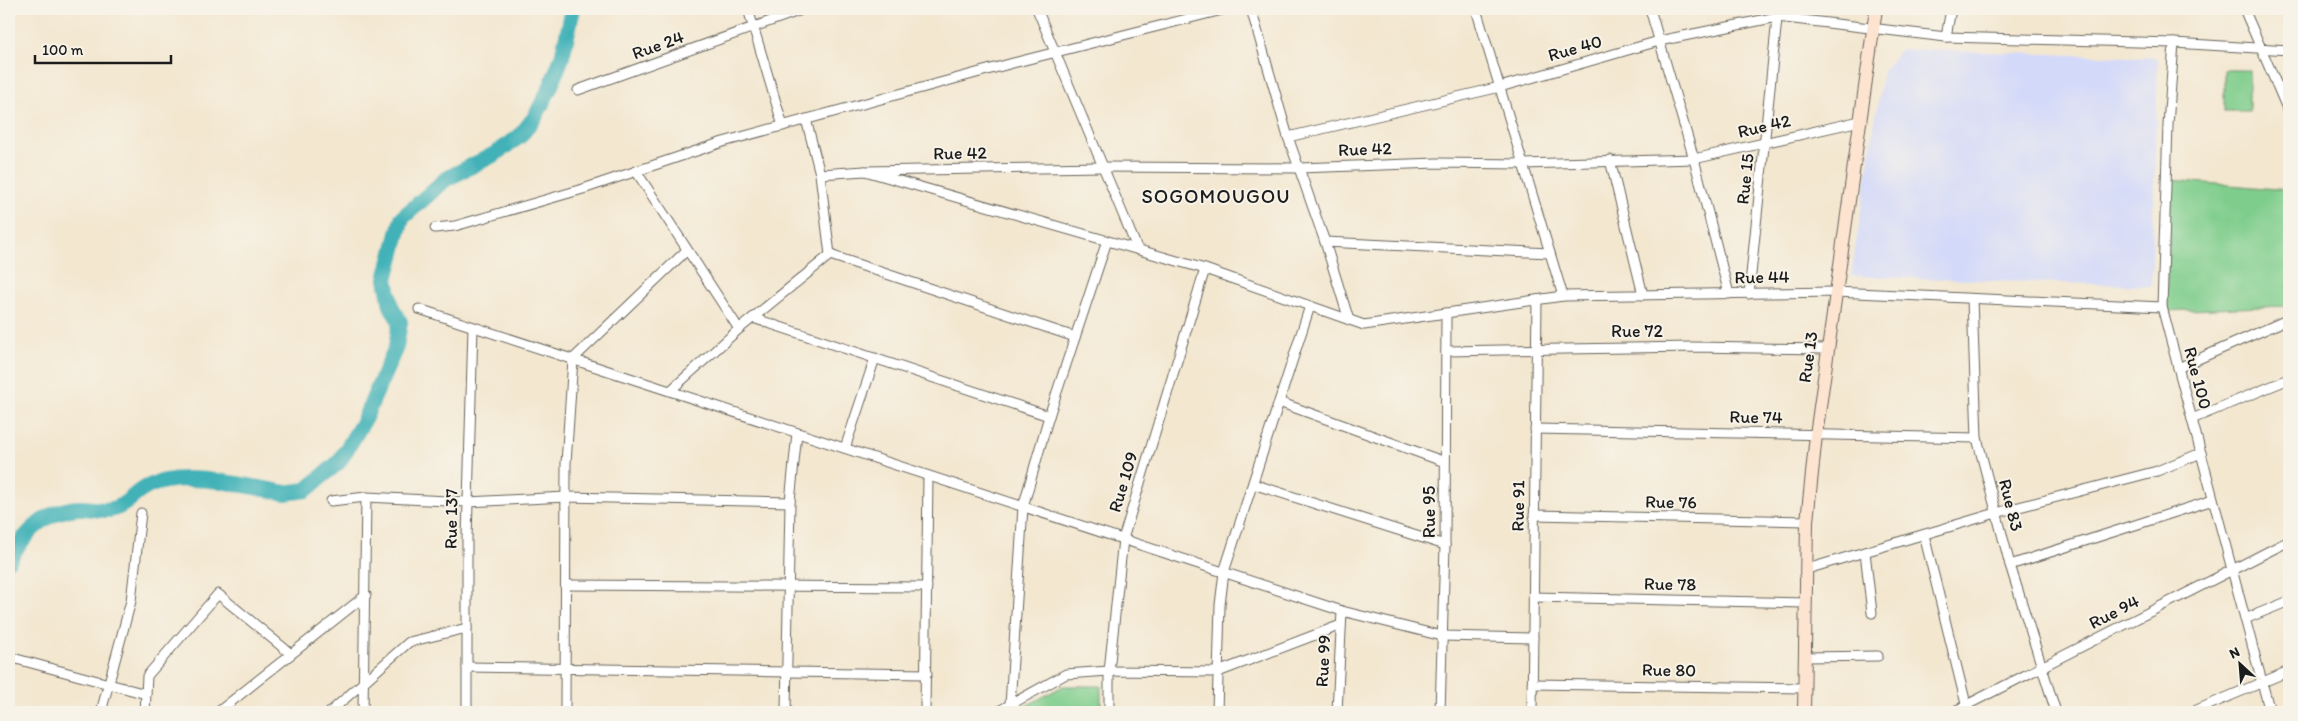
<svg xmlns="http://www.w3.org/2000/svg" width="2298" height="721" font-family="Itim,sans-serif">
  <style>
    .built { fill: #d3d9f9 }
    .green { fill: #7fcd8c; stroke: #4e7454 }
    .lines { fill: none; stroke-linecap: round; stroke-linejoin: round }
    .river { stroke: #42b2b8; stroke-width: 16 }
    .street-casing { stroke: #67635b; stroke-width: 11 }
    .secondary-casing { stroke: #67635b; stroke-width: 14 }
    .street { stroke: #fff; stroke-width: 9 }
    .secondary { stroke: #fde4d1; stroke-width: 12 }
    .labels { text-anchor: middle; stroke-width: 4; stroke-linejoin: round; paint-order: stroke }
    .street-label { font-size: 18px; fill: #1c1c1c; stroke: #f7f3e8 }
    .quarter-label { font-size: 20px; letter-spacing: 1px; fill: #1c1c1c; stroke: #f7f3e8 }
  </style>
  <rect width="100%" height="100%" fill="#f7f3e8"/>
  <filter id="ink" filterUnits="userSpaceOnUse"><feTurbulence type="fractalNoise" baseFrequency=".02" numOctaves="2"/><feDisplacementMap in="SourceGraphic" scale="10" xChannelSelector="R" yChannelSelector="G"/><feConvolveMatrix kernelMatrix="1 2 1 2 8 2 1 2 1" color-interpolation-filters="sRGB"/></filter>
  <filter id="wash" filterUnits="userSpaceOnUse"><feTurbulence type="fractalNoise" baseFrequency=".0096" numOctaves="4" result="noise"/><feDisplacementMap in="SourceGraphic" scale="20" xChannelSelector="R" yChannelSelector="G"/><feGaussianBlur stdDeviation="1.12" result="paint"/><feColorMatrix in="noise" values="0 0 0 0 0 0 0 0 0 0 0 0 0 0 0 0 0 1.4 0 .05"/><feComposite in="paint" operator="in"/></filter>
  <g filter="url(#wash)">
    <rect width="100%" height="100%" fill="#f3e7d0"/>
    <polygon class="built" points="1901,49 2158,58 2151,286 1851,276 1883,70"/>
    <g class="green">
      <rect x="2224" y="70" width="25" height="41"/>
      <polygon points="2170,180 2289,190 2289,278 2286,306 2166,311"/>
      <polygon points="1063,686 1101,686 1101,712 1015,712"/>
    </g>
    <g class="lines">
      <path class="river" d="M9,560C24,534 45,510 78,508C90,507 104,513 116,508C128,504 135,492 147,487C182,469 247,486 285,493L306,490L339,462L363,422L396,347L400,322L391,306L386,279L402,218L446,179L495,154L520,136L535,117L550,88L562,57L573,9"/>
    </g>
  </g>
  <g filter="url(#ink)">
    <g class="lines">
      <defs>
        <g id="street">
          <polyline points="748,9 783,126"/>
          <polyline points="1037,9 1137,248"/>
          <polyline points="1251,9 1288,137 1325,242 1349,320"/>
          <polyline points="1476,9 1563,296"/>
          <polyline points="1650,9 1694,159 1729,294"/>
          <polyline points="2244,9 2289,113"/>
          <polyline points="1946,37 1951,9"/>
          <polyline points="2174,43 2168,125 2162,307 2270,712"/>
          <polyline points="578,90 804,9"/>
          <polyline points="806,119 820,174 830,255"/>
          <polyline points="1288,137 1500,87 1659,41 1777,17 1946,37 2174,43 2289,50"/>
          <polyline points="1610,160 1643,295"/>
          <polyline points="636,171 739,329"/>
          <polyline points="865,171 1205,269 1364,325 1563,296 1835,292 2162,307"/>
          <polyline points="820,174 865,171 1102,167 1299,168 1437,163 1523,164 1694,159 1860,121"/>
          <polyline points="435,228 455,226 583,189 723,142 1013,63 1226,9"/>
          <polyline points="1325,242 1550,253"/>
          <polyline points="830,255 1075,337"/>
          <polyline points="1749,294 1778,9"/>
          <polyline points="1972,299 1977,438 2010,565 2056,712"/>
          <polyline points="419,309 1342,611 1442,636 1533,638"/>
          <polyline points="753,318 1049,416"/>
          <polyline points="1446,351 1693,347 1827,349"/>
          <polyline points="2178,368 2289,319"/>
          <polyline points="670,391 739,329 830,255"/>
          <polyline points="1279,402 1445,462"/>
          <polyline points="2192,419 2289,379"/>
          <polyline points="1535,429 1977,438"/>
          <polyline points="845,448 875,358"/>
          <polyline points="1253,484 1445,545"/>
          <polyline points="331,501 366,497 468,502 566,497 790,502"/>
          <polyline points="1534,515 1807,521"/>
          <polyline points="1924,535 1968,712"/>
          <polyline points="1865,552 1872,613"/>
          <polyline points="2010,565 2213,500"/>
          <polyline points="1807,569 1996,513 2157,471 2201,453"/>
          <polyline points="566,585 927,587"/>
          <polyline points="1533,597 1806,603"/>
          <polyline points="2245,619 2289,601"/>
          <polyline points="9,657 146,694"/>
          <polyline points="1806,657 1878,656"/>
          <polyline points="467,667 927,674"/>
          <polyline points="1532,684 1804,688"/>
          <polyline points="1010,705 1023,507 1049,416 1107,241"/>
          <polyline points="101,712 131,601 141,513"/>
          <polyline points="145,712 147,676 218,594 291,654"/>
          <polyline points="218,712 366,595"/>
          <polyline points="330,712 409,642 467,628"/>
          <polyline points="363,712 366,497"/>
          <polyline points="467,712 467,538 473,327"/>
          <polyline points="565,712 566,463 573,359 686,251"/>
          <polyline points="786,712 790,502 797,433"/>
          <polyline points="925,712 928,476"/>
          <polyline points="997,712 1066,674 1109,671 1218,672 1341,625"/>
          <polyline points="1109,712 1109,671 1123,539 1205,269"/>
          <polyline points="1217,712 1220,605 1224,572 1310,306"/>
          <polyline points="1337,712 1342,611"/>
          <polyline points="1440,712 1445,545 1446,313"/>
          <polyline points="1532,712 1537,300"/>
          <polyline points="1953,712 2289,541"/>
          <polyline points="2192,712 2289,671"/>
        </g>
        <polyline id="secondary" points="1804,712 1807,521 1816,435 1876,9"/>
      </defs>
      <use href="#street" class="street-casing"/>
      <use href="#secondary" class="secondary-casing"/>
      <use href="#street" class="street"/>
      <use href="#secondary" class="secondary"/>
    </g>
  </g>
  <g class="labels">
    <g class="street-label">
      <text transform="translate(658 45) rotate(-20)" y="6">Rue 24</text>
      <text transform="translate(1575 48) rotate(-16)" y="6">Rue 40</text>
      <text transform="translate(1764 126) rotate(-13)" y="6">Rue 42</text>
      <text transform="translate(1365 149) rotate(-2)" y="6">Rue 42</text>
      <text transform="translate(960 153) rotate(-1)" y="6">Rue 42</text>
      <text transform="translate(1745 179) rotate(-84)" y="6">Rue 15</text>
      <text transform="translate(1762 277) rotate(-1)" y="6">Rue 44</text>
      <text x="1637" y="337">Rue 72</text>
      <text transform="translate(1808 357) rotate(-82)" y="6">Rue 13</text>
      <text transform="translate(2198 378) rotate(75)" y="6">Rue 100</text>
      <text transform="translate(1756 417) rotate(1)" y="6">Rue 74</text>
      <text transform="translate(1123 482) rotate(-73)" y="6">Rue 109</text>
      <text transform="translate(1671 502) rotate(1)" y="6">Rue 76</text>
      <text transform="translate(2011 505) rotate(76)" y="6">Rue 83</text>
      <text transform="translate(1518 506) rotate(-89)" y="6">Rue 91</text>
      <text transform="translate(1429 512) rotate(-90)" y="6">Rue 95</text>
      <text transform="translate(451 519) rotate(-89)" y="6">Rue 137</text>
      <text transform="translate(1670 584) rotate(1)" y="6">Rue 78</text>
      <text transform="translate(2114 612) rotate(-27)" y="6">Rue 94</text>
      <text transform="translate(1323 661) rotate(-87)" y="6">Rue 99</text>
      <text transform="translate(1669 670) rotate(1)" y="6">Rue 80</text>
    </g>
    <g class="quarter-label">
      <text x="1216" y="203">SOGOMOUGOU</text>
    </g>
  </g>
  <rect width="2298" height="721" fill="none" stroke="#f7f3e8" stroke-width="30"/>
  <g transform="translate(2240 664) rotate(334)" stroke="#f7f3e8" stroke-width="4" paint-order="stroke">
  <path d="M0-4L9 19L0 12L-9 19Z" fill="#1c1c1c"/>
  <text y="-8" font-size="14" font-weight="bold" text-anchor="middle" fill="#1c1c1c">N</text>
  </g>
  <path d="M35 55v8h136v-8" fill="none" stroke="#1c1c1c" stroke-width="2.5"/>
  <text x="42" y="55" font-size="15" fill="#1c1c1c" stroke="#f7f3e8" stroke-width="4" paint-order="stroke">100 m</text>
</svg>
